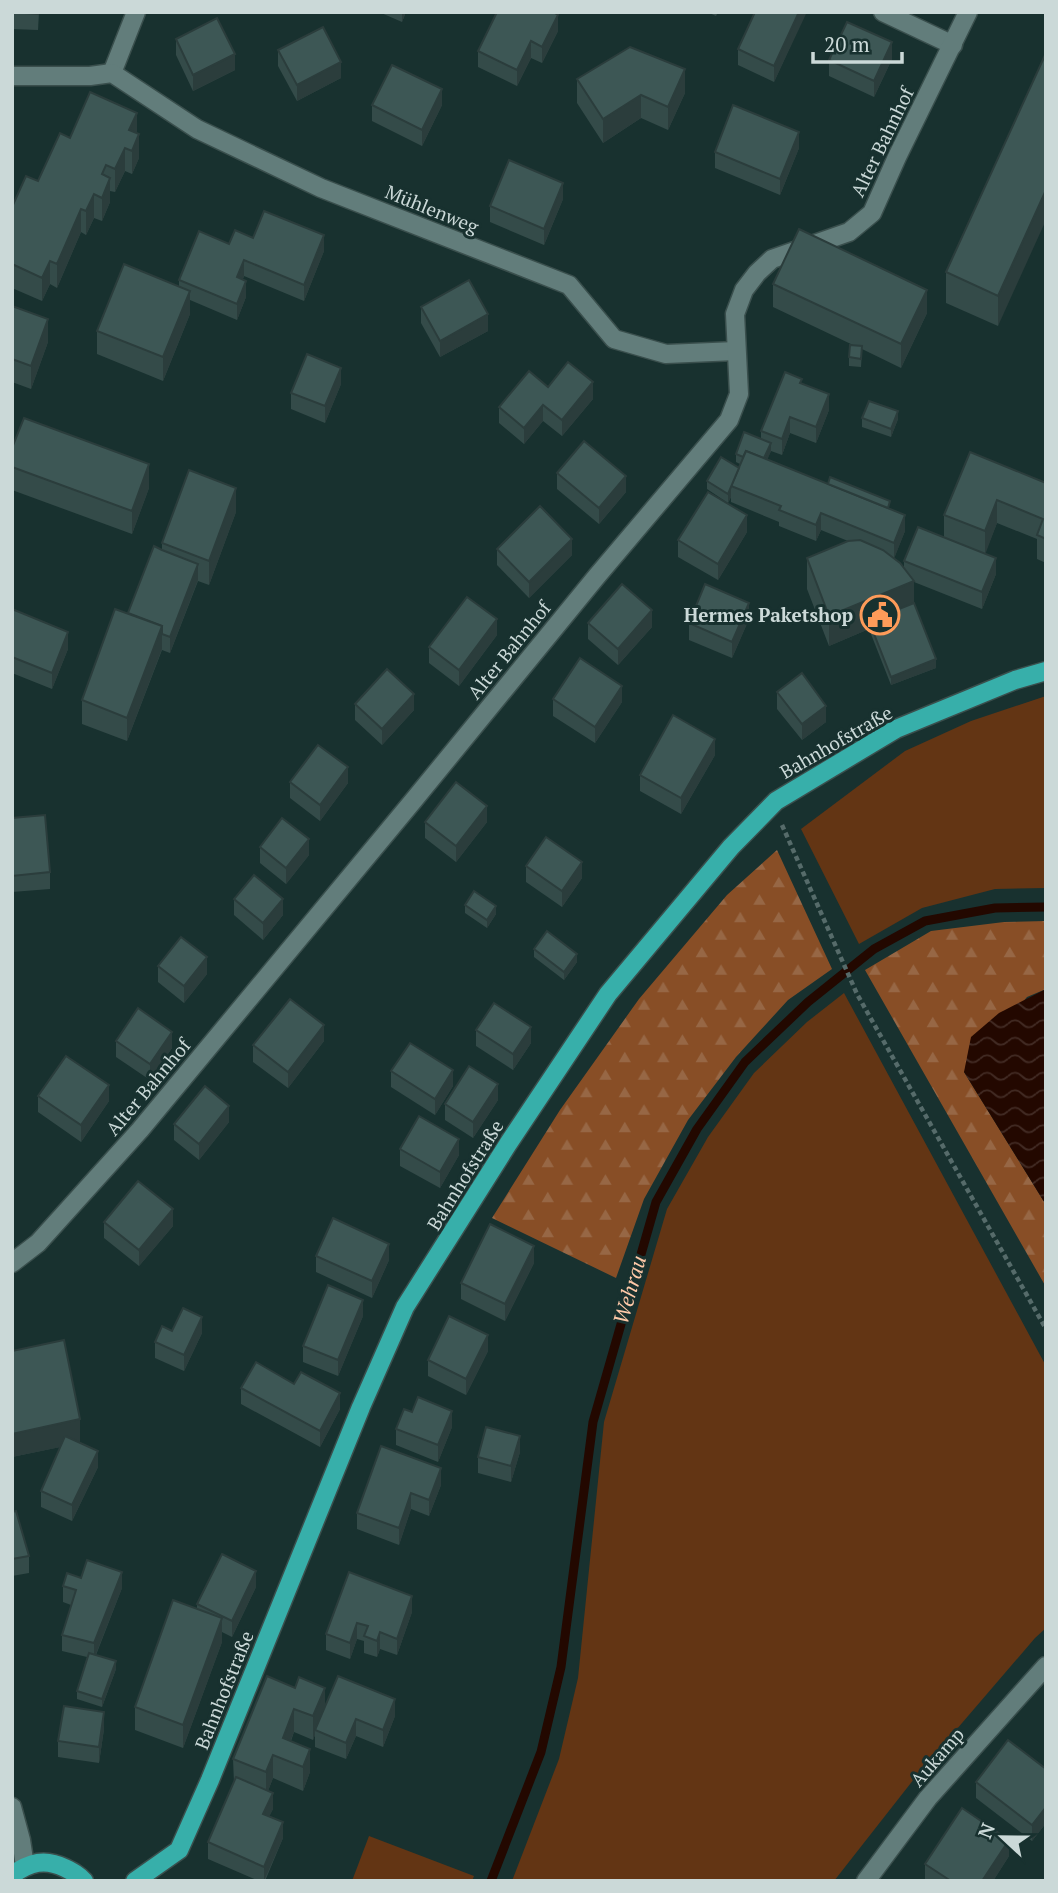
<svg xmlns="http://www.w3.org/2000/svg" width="1058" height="1893" font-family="'PT Serif',serif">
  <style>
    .grass { fill: #633514 }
    .forest { fill: url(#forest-firs) }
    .water { fill: url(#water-waves) }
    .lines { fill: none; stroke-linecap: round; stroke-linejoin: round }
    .stream { stroke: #230800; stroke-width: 9 }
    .minor-casing { stroke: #3a4f4d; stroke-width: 21 }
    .major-casing { stroke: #3a4f4d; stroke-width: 21 }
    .path { stroke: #566b6a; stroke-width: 4.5; stroke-dasharray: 5 3.5; stroke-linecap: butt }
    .minor { stroke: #627d7b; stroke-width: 18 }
    .major { stroke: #37afaa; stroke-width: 18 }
    .wall { fill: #344b49 }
    .shaded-wall { fill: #2b3d3c }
    .building { fill: #3d5755; stroke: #2b3d3c; stroke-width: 2 }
    .labels { text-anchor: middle; stroke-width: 6; stroke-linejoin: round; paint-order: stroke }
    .street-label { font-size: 19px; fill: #cbd9d8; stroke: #18312f }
    .poi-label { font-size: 19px; font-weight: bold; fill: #cbd9d8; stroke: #18312f; text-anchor: end }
    .water-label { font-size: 21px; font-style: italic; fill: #fec9a8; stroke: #18312f }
  </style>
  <defs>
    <pattern id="forest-firs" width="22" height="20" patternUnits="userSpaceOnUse" patternTransform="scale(1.75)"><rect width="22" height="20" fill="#884e26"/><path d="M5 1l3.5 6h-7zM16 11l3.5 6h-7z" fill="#976745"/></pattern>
    <pattern id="water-waves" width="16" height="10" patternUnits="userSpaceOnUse" patternTransform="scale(1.75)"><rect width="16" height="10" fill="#230800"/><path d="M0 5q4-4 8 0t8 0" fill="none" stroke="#422b24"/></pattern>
  </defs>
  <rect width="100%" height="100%" fill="#18312f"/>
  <g class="grass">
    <polygon points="1046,696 1046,888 995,889 922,908 859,944 801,829 905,751 971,721"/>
    <polygon points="844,993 1046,1366 1046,1628 1035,1638 914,1779 834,1881 512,1881 559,1759 578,1678 604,1422 667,1209 708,1137 754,1073 807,1022"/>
    <polygon points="369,1836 474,1876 472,1881 352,1881"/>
  </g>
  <g class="forest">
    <polygon points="777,850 832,969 788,1000 736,1057 688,1120 644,1199 616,1278 492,1218 560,1110 639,999 727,895"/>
    <polygon points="1046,921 1046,989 1027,997 964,1072 1046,1205 1046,1287 865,970 931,931 1004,922"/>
  </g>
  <polygon class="water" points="1046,989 1046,1205 964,1072 971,1037 999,1013"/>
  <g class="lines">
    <polyline class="stream" points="491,1881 541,1752 561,1667 593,1422 656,1202 697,1129 745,1062 808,1002 874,949 925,921 995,908 1046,907"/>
    <defs>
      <g id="minor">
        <polyline points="883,12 953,45"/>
        <polyline points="112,73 136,12"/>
        <polyline points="12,76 90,76 112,73 197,129 321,188 569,285 614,339 666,354 736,351"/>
        <polyline points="12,1263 38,1243 140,1130 413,801 597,576 729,420 739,394 735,314 744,290 757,273 772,259 849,232 872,213 897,157 968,12"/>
        <polyline points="12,1807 21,1840 25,1866"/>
        <polyline points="866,1881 928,1798 1046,1666"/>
      </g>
      <g id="major">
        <path d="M12,1875C30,1862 45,1858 65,1868C73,1872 79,1875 84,1881"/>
        <polyline points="135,1881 179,1850 210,1780 361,1407 405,1307 508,1144 608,994 731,847 776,801 896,729 1015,680 1046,671"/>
      </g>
    </defs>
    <use href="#minor" class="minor-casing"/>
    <use href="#major" class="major-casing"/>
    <polyline class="path" points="782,825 857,994 1046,1329"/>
    <use href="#minor" class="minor"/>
    <use href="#major" class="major"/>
  </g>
  <g class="wall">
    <polygon points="12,12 39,12 38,30 12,29"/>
    <polygon points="379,12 406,12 402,22"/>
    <polygon points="707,12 718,12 716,16"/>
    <polygon points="806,12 774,82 738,65 738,49"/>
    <polygon points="558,31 542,63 531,58 517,86 478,67 478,51"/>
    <polygon points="176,39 235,70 193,91 176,55"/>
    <polygon points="278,50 341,78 297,101 278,66"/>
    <polygon points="1046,53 998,326 946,303 946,272"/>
    <polygon points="892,59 874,97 829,76 829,60"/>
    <polygon points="577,79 685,93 668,130 641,118 603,143 577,103"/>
    <polygon points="372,105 442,105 422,146 372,121"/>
    <polygon points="137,133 139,158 132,174 125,171 115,192 110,191 110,202 102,221 94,218 86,235 81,232 57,288 50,284 42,301 12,288 12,207 38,181 70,138"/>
    <polygon points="799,148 780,195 715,168 715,152"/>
    <polygon points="563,199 544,245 490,222 490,206"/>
    <polygon points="253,238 324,251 304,301 244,276 243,279 246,297 237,320 190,300 190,314 163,381 97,354 97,331 179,286 179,280 229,244"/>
    <polygon points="773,284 927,313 901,368 862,349 861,367 849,366 849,357 853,345 773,307"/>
    <polygon points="12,306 48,342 31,389 12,382"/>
    <polygon points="421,307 488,331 440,357 421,323"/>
    <polygon points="802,383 829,410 816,443 790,433 782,455 771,451 767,459 890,509 905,531 894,558 904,568 904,561 944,537 944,515 1046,483 1046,563 1037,559 1037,539 997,523 985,553 996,574 982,609 914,582 914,603 936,668 891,685 869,629 829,646 807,589 807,558 848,541 821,530 816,541 779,526 779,522 731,502 731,497 728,503 707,489 707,481 739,468 740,464 736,462 736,454 761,439 761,431"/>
    <polygon points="341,384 325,423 291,409 291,393"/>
    <polygon points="548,387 593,399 562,436 543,421 524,444 499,423 499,407"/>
    <polygon points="862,418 898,419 891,437 862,427"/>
    <polygon points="12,448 149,488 132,534 12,490"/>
    <polygon points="557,473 626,492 599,524 557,489"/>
    <polygon points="236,512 209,585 198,581 170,653 162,650 127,741 82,724 82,700 162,550 162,543"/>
    <polygon points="747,532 718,580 678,557 678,540"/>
    <polygon points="497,549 572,555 529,598 497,565"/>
    <polygon points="12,609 68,649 52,689 12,673"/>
    <polygon points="749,619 732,658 689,640 689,623"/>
    <polygon points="588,623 652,627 618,665 588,639"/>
    <polygon points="497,635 459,686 429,663 429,647"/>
    <polygon points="777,692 826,722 802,740 777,709"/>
    <polygon points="553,699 622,702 595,743 553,716"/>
    <polygon points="355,704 414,710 382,745 355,720"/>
    <polygon points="715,755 681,814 640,791 640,775"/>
    <polygon points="290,782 348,783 320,821 290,798"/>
    <polygon points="12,818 50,872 50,889 12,892"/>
    <polygon points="425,822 487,822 456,862 425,838"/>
    <polygon points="260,847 309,855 286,884 260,863"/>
    <polygon points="526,866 582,878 562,907 526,882"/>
    <polygon points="234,899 283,915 263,940 234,915"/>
    <polygon points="465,905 496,914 487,928 465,913"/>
    <polygon points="534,949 577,962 564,980 534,957"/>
    <polygon points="158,966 207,974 184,1003 158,982"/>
    <polygon points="476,1030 531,1043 513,1070 476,1046"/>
    <polygon points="116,1041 172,1048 150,1080 116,1057"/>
    <polygon points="324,1041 288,1088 253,1062 253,1045"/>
    <polygon points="391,1071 453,1086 435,1115 391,1087"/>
    <polygon points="38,1096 109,1101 81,1142 38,1112"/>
    <polygon points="498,1100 473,1138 445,1120 445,1104"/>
    <polygon points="229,1122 199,1160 174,1140 174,1124"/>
    <polygon points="400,1149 459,1155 440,1188 400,1166"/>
    <polygon points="104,1222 173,1226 139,1266 104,1238"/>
    <polygon points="316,1256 389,1260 372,1298 316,1272"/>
    <polygon points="534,1263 505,1321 461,1299 461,1283"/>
    <polygon points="363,1316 338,1376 303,1362 303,1346"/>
    <polygon points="172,1331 202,1333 184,1371 155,1358 155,1342"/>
    <polygon points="12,1351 98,1467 72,1521 41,1507 41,1491 60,1447 12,1457"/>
    <polygon points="488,1351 466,1395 428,1376 428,1360"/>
    <polygon points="294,1384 340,1409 320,1447 241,1404 241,1388"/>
    <polygon points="452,1427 438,1462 396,1445 396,1429"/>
    <polygon points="381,1446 441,1485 429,1516 411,1509 399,1545 357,1529 357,1513"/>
    <polygon points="520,1452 511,1482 478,1473 478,1457"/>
    <polygon points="12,1512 29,1556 29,1573 12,1576"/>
    <polygon points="349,1572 412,1612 397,1655 380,1649 377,1657 364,1653 364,1641 357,1639 350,1659 326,1650 326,1634"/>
    <polygon points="81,1578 122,1588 96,1655 116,1669 102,1707 77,1699 77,1691 87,1657 62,1651 62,1635 71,1605 63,1602 63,1586"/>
    <polygon points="256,1587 232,1637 222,1632 222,1642 183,1748 135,1730 135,1707 197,1609 197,1604"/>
    <polygon points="267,1676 325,1706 395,1716 383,1747 356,1736 346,1759 315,1747 315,1735 313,1740 294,1732 291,1741 310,1772 303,1791 273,1778 268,1791 273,1809 269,1816 283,1838 265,1881 259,1881 208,1859 208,1842 234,1783 233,1759"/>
    <polygon points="1046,1691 1046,1711 1044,1710 1044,1693"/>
    <polygon points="104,1729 99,1763 58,1757 58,1741"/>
    <polygon points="1046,1769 1046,1823 1032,1841 976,1798 976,1782"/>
    <polygon points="1009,1856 993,1881 926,1881 925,1880 925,1864"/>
  </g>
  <g class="shaded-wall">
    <polygon points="402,12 406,12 402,22"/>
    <polygon points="799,12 806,12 806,14 774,82 774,66"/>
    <polygon points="558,15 558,31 542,63 542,47"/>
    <polygon points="531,41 531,58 517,86 517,70"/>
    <polygon points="892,42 892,59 874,97 874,81"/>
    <polygon points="235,54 235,70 193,91 193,75"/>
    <polygon points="341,62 341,78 297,101 297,85"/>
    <polygon points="685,69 685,93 668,130 668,107"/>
    <polygon points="442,89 442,105 422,146 422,130"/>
    <polygon points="641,95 641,118 603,143 603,119"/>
    <polygon points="137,113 137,136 129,130"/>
    <polygon points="799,132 799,148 780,195 780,179"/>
    <polygon points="139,134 139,158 132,174 132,151"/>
    <polygon points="125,148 125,171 115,192 115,169"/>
    <polygon points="110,178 110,202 102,221 102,198"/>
    <polygon points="563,183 563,199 544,245 544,229"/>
    <polygon points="1046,190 1046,220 998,326 998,296"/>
    <polygon points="94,194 94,218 86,235 86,211"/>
    <polygon points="81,209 81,232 57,288 57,264"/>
    <polygon points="324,235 324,251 304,301 304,285"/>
    <polygon points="244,260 244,276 237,293 237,277"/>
    <polygon points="50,261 50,284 42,301 42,278"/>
    <polygon points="246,281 246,297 237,320 237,304"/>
    <polygon points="927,290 927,313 901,368 901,344"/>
    <polygon points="190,291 190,314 163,381 163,357"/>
    <polygon points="488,314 488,331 440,357 440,341"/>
    <polygon points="48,319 48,342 31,389 31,366"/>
    <polygon points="341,368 341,384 325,423 325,406"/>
    <polygon points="593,382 593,399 562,436 562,420"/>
    <polygon points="829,394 829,410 816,443 816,427"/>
    <polygon points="543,405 543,421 524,444 524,428"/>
    <polygon points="898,411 898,419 891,437 891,429"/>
    <polygon points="790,417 790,433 782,455 782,439"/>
    <polygon points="771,443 771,451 762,473 762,465"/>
    <polygon points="149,464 149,488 132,534 132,511"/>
    <polygon points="626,476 626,492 599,524 599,508"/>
    <polygon points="236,488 236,512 209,585 209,561"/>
    <polygon points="731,489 731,497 728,503 728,494"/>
    <polygon points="997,500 997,523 985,555 985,531"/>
    <polygon points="821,513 821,530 816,541 816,525"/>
    <polygon points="747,515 747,532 718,580 718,564"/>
    <polygon points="905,515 905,531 894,559 894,543"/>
    <polygon points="572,539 572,555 529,598 529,582"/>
    <polygon points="996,558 996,574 982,609 982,592"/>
    <polygon points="198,564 198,580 170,653 170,637"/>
    <polygon points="914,581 914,611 869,621 869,629 829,646 829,616"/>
    <polygon points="749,603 749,619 732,658 732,642"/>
    <polygon points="652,610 652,627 618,665 618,649"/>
    <polygon points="497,619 497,635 459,686 459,670"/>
    <polygon points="162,626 162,649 127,741 127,718"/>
    <polygon points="68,632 68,649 52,689 52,673"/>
    <polygon points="936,659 936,668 891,685 891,677"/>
    <polygon points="622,686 622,702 595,743 595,727"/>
    <polygon points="414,694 414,710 382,745 382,729"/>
    <polygon points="826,706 826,722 802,740 802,724"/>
    <polygon points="715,739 715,755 681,814 681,798"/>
    <polygon points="348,767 348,783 320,821 320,805"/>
    <polygon points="487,806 487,822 456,862 456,846"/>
    <polygon points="309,839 309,855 286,884 286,868"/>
    <polygon points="582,862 582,878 562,907 562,891"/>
    <polygon points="283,899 283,915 263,940 263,923"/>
    <polygon points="496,906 496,914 487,928 487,920"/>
    <polygon points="577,954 577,962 564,980 564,972"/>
    <polygon points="207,957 207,974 184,1003 184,986"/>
    <polygon points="324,1025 324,1041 288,1088 288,1072"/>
    <polygon points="531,1027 531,1043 513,1070 513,1054"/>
    <polygon points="172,1032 172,1048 150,1080 150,1064"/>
    <polygon points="453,1070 453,1086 435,1115 435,1099"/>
    <polygon points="498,1084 498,1100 473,1138 473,1122"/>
    <polygon points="109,1085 109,1101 81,1142 81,1125"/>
    <polygon points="229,1106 229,1122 199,1160 199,1144"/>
    <polygon points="459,1139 459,1155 440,1188 440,1172"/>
    <polygon points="173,1209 173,1226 139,1266 139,1250"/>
    <polygon points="389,1244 389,1260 372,1298 372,1281"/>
    <polygon points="534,1246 534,1263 505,1321 505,1304"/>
    <polygon points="363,1300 363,1316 338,1376 338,1360"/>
    <polygon points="202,1317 202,1333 184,1371 184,1355"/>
    <polygon points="488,1335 488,1351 466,1395 466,1379"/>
    <polygon points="340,1393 340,1409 320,1447 320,1431"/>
    <polygon points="452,1411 452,1427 438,1462 438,1445"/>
    <polygon points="80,1419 80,1443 12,1457 12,1434"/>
    <polygon points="520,1436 520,1452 511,1482 511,1466"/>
    <polygon points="98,1451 98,1467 72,1521 72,1505"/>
    <polygon points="441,1468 441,1485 429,1516 429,1500"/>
    <polygon points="411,1493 411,1509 399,1545 399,1528"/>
    <polygon points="256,1571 256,1587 232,1637 232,1621"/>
    <polygon points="122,1572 122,1588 94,1659 94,1643"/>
    <polygon points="412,1596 412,1612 397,1655 397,1639"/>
    <polygon points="222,1618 222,1642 183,1748 183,1725"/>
    <polygon points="357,1623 357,1639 350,1659 350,1643"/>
    <polygon points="380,1632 380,1649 377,1657 377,1641"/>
    <polygon points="116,1661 116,1669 102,1707 102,1699"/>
    <polygon points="325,1688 325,1711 315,1730 315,1735 313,1740 313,1716"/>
    <polygon points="395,1699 395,1716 383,1747 383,1730"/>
    <polygon points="294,1709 294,1732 283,1759 283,1738"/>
    <polygon points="104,1712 104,1729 99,1763 99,1747"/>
    <polygon points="356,1719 356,1736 346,1759 346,1743"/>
    <polygon points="310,1749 310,1772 303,1791 303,1767"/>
    <polygon points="273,1755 273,1778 266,1796 266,1772"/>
    <polygon points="273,1793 273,1809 263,1830 263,1814"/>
    <polygon points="1046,1807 1046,1823 1032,1841 1032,1825"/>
    <polygon points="283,1822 283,1838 264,1881 264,1867"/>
    <polygon points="1009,1840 1009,1856 993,1881 982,1881"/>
  </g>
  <g class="building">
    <polygon points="12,12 38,12 38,14"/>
    <polygon points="497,12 553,12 558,15 542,47 531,41 517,70 478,51"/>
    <polygon points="755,12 799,12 774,66 738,49"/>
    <polygon points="217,18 235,54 193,75 176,39"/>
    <polygon points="847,22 892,42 874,81 829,60"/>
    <polygon points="323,27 341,62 297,85 278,50"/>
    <polygon points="630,47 685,69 668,107 641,95 603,119 577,79"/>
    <polygon points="1046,53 1046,190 998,296 946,272"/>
    <polygon points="392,65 442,89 422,130 372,105"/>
    <polygon points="90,92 137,113 129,130 139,134 132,151 125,148 115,169 106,165 102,174 110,178 102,198 94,194 86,211 81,209 57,264 50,261 42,278 12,264 12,207 26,176 38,181 60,133 70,138"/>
    <polygon points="733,105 799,132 780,179 715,152"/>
    <polygon points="509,160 563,183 544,229 490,206"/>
    <polygon points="264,211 324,235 304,285 244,260 237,277 246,281 237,304 179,280 199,231 229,244 235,230 253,238"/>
    <polygon points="799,229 927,290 901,344 773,284"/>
    <polygon points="124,264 190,291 163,357 97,331"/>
    <polygon points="469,280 488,314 440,341 421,307"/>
    <polygon points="12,306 48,319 31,366 12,359"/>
    <polygon points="850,345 862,346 861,359 849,357"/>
    <polygon points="307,354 341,368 325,406 291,393"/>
    <polygon points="568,362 593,382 562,420 543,405 524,428 499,407 529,371 548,387"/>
    <polygon points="785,372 802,379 800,383 829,394 816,427 790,417 782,439 761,431"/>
    <polygon points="869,401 898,411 891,429 862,418"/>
    <polygon points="24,418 149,464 132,511 12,467 12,448"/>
    <polygon points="744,432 771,443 764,458 746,451 743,457 736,454"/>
    <polygon points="584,441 626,476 599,508 557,473"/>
    <polygon points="746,451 905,515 894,543 821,513 816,525 779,510 781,506 731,486"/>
    <polygon points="970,452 1046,483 1046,539 1037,535 1043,519 997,500 985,531 944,515"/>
    <polygon points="721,457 739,468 728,494 707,481"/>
    <polygon points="189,470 236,488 209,561 162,543"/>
    <polygon points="830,477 890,501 888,508 828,484"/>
    <polygon points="708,492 747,515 718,564 678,540"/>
    <polygon points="540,506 572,539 529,582 497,549"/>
    <polygon points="918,527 996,558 982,592 904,561"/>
    <polygon points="860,540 883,550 900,563 914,581 829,616 807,558 848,541"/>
    <polygon points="154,546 162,550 198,564 170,637 162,634 162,626 128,613"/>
    <polygon points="622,584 652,610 618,649 588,623"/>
    <polygon points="705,584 749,603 732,642 689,623"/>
    <polygon points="467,597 497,619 459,670 429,647"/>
    <polygon points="914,603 936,659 891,677 869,621"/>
    <polygon points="12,609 68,632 52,673 12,657"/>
    <polygon points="115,609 162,626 127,718 82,700"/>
    <polygon points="580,658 622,686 595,727 553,699"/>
    <polygon points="387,669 414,694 382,729 355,704"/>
    <polygon points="802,673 826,706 802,724 777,692"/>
    <polygon points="673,715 715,739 681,798 640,775"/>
    <polygon points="318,745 348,767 320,805 290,782"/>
    <polygon points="456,782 487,806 456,846 425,822"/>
    <polygon points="45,815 50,872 12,876 12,818"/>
    <polygon points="282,818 309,839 286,868 260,847"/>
    <polygon points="546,837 582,862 562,891 526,866"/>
    <polygon points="254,875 283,899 263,923 234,899"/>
    <polygon points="474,891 496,906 487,920 465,905"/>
    <polygon points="547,931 577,954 564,972 534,949"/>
    <polygon points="181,937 207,957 184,986 158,966"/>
    <polygon points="290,999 324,1025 288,1072 253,1045"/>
    <polygon points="494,1003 531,1027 513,1054 476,1030"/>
    <polygon points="138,1008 172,1032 150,1064 116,1041"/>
    <polygon points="410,1043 453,1070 435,1099 391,1071"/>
    <polygon points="66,1056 109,1085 81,1125 38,1096"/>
    <polygon points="469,1066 498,1084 473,1122 445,1104"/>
    <polygon points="205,1086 229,1106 199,1144 174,1124"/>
    <polygon points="419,1116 459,1139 440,1172 400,1149"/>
    <polygon points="138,1181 173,1209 139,1250 104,1222"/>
    <polygon points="333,1218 389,1244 372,1281 316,1256"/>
    <polygon points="490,1224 534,1246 505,1304 461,1283"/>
    <polygon points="328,1285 363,1300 338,1360 303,1346"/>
    <polygon points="183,1308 202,1317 184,1355 155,1342 162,1326 172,1331"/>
    <polygon points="449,1316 488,1335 466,1379 428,1360"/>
    <polygon points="64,1340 80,1419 12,1434 12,1351"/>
    <polygon points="256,1362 294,1384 301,1372 340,1393 320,1431 241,1388"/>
    <polygon points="418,1397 452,1411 438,1445 396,1429 404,1409 412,1412"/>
    <polygon points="486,1427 520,1436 511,1466 478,1457"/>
    <polygon points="65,1436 98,1451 72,1505 41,1491"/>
    <polygon points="381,1446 441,1468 429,1500 411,1493 399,1528 357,1513"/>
    <polygon points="16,1511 29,1556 12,1559 12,1512"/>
    <polygon points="222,1554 256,1571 232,1621 197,1604"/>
    <polygon points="87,1560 122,1572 94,1643 62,1635 76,1590 63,1586 67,1573 81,1578"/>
    <polygon points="349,1572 412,1596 397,1639 380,1632 377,1641 364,1636 368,1626 357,1623 350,1643 326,1634"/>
    <polygon points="173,1600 222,1618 183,1725 135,1707"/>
    <polygon points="89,1653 116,1661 102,1699 77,1691"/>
    <polygon points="267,1676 295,1688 299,1677 325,1688 313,1716 294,1709 283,1738 310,1749 303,1767 273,1755 266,1772 233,1759"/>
    <polygon points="338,1676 395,1699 383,1730 356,1719 346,1743 315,1730"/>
    <polygon points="64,1706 104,1712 99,1747 58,1741"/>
    <polygon points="1008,1740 1046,1769 1046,1807 1032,1825 976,1782"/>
    <polygon points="236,1777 273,1793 263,1814 283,1822 264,1867 208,1842"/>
    <polygon points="962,1808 1009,1840 982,1881 951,1881 925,1864"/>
  </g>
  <defs>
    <symbol id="civic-ring" viewBox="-11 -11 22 22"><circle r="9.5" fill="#18312f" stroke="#fe9b59" stroke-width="1.5"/><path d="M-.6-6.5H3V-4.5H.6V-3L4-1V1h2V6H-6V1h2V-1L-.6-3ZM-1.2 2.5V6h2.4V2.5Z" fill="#fe9b59"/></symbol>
  </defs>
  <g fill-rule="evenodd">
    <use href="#civic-ring" x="858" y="593" width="44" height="44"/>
  </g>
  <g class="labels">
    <g class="street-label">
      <text transform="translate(882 142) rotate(-64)" y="7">Alter Bahnhof</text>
      <text transform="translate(432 209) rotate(22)" y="7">Mühlenweg</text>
      <text transform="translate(509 650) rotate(-51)" y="7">Alter Bahnhof</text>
      <text transform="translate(836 742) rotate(-30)" y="7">Bahnhofstraße</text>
      <text transform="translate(148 1087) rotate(-50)" y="7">Alter Bahnhof</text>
      <text transform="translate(465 1175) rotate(-58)" y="7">Bahnhofstraße</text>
      <text transform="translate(224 1690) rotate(-68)" y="7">Bahnhofstraße</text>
      <text transform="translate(937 1757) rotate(-49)" y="7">Aukamp</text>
    </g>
    <g class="poi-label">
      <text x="853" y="622">Hermes Paketshop</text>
    </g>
    <g class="water-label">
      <text transform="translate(630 1290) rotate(-74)" y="7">Wehrau</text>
    </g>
  </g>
  <rect width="1058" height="1893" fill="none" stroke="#cbd9d8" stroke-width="28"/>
  <g transform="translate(1002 1837) rotate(292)" stroke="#18312f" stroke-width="5" paint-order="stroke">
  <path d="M0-5L12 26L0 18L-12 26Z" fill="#cbd9d8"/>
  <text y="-10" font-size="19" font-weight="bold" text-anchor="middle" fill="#cbd9d8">N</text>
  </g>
  <path d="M813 52v10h89v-10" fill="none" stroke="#cbd9d8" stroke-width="3.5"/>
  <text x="824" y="52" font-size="21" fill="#cbd9d8" stroke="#18312f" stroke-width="5" paint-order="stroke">20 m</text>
</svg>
